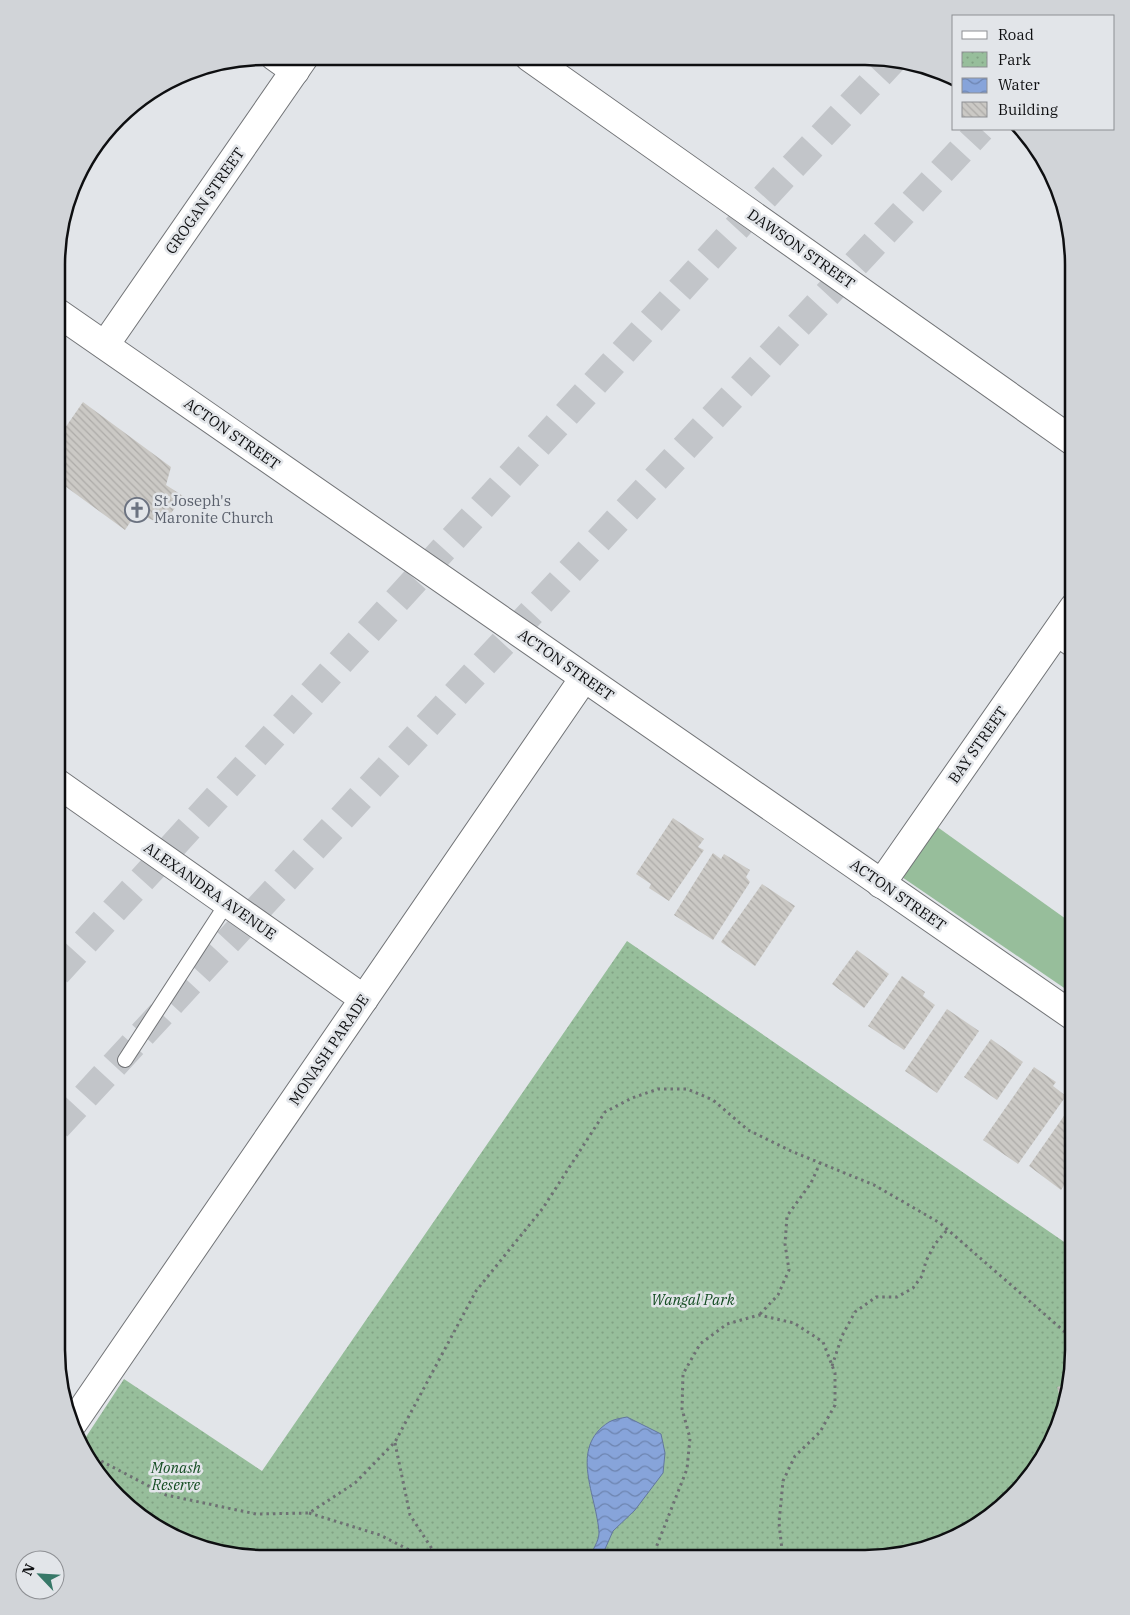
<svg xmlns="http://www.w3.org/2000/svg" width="1130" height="1615" font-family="'IBM Plex Serif',serif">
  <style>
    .grass { fill: #97be9b }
    .park { fill: url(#park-dots) }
    .water { fill: url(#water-waves); stroke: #63779e }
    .building { fill: url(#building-back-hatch) }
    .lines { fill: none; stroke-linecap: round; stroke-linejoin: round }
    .highway-tunnel { stroke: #c2c5c9; stroke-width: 28; stroke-dasharray: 28 14; stroke-linecap: butt }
    .lane-casing { stroke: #727477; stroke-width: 16 }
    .street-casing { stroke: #727477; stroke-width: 30 }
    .path { stroke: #6e7073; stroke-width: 3; stroke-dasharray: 2.5 4; stroke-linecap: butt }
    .lane { stroke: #fff; stroke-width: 14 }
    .street { stroke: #fff; stroke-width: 28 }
    .labels { text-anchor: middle; stroke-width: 5; stroke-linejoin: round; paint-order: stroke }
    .street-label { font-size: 15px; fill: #0e0f11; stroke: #e2e5e9 }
    .worship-label { font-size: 15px; fill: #5b616d; stroke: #e2e5e9; text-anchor: start }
    .park-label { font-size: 15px; font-style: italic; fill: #134c21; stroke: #e2e5e9 }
    .rim { fill: none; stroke: #0e0f11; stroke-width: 2.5 }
  </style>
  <defs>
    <pattern id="park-dots" width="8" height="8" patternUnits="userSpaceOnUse" patternTransform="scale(1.25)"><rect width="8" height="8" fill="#97be9b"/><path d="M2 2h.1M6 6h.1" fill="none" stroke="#81a284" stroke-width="1.8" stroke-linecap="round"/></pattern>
    <pattern id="water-waves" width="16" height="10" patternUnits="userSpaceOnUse" patternTransform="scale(1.25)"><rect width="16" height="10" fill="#87a4da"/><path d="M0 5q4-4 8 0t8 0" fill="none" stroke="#6d84af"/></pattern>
    <pattern id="building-back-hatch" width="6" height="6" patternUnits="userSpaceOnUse" patternTransform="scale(1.25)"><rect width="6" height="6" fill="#cbc9c5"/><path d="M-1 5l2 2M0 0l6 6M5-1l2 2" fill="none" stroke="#adaba8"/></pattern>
  </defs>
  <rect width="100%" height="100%" fill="#e2e5e9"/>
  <polygon class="grass" points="936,826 1073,924 1073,994 899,875"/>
  <polygon class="park" points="627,941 1073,1248 1073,1364 1063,1417 1038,1466 1002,1507 957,1537 865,1559 238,1557 149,1523 108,1487 80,1446 124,1379 262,1471"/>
  <path class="water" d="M627,1417L661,1434L665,1453L663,1473L635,1510L613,1531L601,1558H589C592,1551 599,1541 599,1533C597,1496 568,1448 609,1422C614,1419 622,1418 627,1417Z"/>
  <g class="building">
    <polygon points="83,402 171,467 166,485 183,496 163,525 144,516 131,521 125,530 58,481 58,438"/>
    <polygon points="673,818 704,839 698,847 704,850 669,901 649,888 651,884 636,874"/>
    <polygon points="713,853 721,859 724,854 750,870 746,877 750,882 713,940 674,915"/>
    <polygon points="762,884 795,906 755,966 721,942"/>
    <polygon points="857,950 889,974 864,1008 832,984"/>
    <polygon points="902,976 925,992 923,996 935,1005 904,1050 868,1026"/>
    <polygon points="947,1009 979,1031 937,1093 905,1071"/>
    <polygon points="991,1039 1023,1062 997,1100 964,1077"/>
    <polygon points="1034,1067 1056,1082 1053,1086 1066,1096 1018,1164 983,1140"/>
    <polygon points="1073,1103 1073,1172 1061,1190 1029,1166"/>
    <polygon points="1069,1384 1068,1388 1064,1412 1057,1387"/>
  </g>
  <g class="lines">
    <g class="highway-tunnel">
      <polyline points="57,973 782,178 894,59"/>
      <polyline points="57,1127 479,669 981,129"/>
    </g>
    <defs>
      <g id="lane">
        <polyline points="1053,637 1074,652"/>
        <polyline points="125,1060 227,903"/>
      </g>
      <g id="street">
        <polyline points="274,56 295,71"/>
        <polyline points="529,57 1074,442"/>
        <polyline points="58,313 1073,1016"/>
        <polyline points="105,345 305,56"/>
        <polyline points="57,783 364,999"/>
        <polyline points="881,884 1074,607"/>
        <polyline points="73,1423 584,678"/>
      </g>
    </defs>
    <use href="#lane" class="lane-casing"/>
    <use href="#street" class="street-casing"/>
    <g class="path">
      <polyline points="760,1314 778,1295 789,1270 785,1244 787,1216 811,1183 820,1163"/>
      <polyline points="832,1366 842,1336 855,1312 876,1297 897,1297 913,1288 922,1276 926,1261 935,1244 948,1229"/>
      <polyline points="395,1443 410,1515 438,1558"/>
      <polyline points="84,1452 166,1495 256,1514 309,1513 355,1483 395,1442 476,1291 543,1208 605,1112 632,1098 658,1089 687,1089 713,1100 748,1130 791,1151 874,1185 940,1223 1073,1339"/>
      <polyline points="90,1460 92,1456"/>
      <polyline points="309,1513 380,1535 425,1558"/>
      <polyline points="652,1558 687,1469 690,1438 682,1409 683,1374 700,1344 727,1324 759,1315 794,1323 823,1342 835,1373 835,1405 820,1432 795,1456 783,1481 779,1523 783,1559"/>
    </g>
    <use href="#lane" class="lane"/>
    <use href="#street" class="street"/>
  </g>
  <defs>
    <symbol id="church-ring" viewBox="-11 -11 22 22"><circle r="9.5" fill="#e2e5e9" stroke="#6b7280" stroke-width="1.5"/><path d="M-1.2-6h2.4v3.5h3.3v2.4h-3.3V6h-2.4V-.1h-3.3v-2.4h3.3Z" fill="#6b7280"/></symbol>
  </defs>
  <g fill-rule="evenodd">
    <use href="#church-ring" x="123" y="496" width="28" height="28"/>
  </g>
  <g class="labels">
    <g class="street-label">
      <text transform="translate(205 201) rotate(-55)" y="5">GROGAN STREET</text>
      <text transform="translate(801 249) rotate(35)" y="5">DAWSON STREET</text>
      <text transform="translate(232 434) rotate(35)" y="5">ACTON STREET</text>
      <text transform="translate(566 665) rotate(35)" y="5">ACTON STREET</text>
      <text transform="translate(978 745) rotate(-55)" y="5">BAY STREET</text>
      <text transform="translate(210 891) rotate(35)" y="5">ALEXANDRA AVENUE</text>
      <text transform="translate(898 895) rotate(35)" y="5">ACTON STREET</text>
      <text transform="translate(329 1050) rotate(-56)" y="5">MONASH PARADE</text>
    </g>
    <g class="worship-label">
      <text x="154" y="506">St Joseph's<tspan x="154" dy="17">Maronite Church</tspan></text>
    </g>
    <g class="park-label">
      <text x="693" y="1305">Wangal Park</text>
      <text x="176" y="1473">Monash<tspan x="176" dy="17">Reserve</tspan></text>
    </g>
  </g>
  <path d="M0 0H1130V1615H0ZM265 65H865A200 200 0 0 1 1065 265V1350A200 200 0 0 1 865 1550H265A200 200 0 0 1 65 1350V265A200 200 0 0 1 265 65Z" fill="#d1d4d8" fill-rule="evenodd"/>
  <path class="rim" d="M265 65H865A200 200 0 0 1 1065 265V1350A200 200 0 0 1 865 1550H265A200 200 0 0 1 65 1350V265A200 200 0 0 1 265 65Z"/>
  <rect x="952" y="15" width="162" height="115" fill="#e2e5e9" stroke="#8d8f93"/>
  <rect x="962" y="31" width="25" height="8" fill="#ffffff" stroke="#8d8f93"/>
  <text x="998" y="40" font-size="15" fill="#0e0f11">Road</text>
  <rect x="962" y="52" width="25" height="15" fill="url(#park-dots)" stroke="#8d8f93"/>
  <text x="998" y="65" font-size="15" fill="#0e0f11">Park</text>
  <rect x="962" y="78" width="25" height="15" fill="url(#water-waves)" stroke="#8d8f93"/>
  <text x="998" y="90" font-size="15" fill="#0e0f11">Water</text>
  <rect x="962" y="102" width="25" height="15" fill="url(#building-back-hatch)" stroke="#8d8f93"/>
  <text x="998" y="115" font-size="15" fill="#0e0f11">Building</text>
  <g transform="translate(40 1575) rotate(295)"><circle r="24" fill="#e2e5e9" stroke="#8d8f93"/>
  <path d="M0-4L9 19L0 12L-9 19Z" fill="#377868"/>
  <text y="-8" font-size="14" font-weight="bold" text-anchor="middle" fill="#0e0f11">N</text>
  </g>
</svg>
